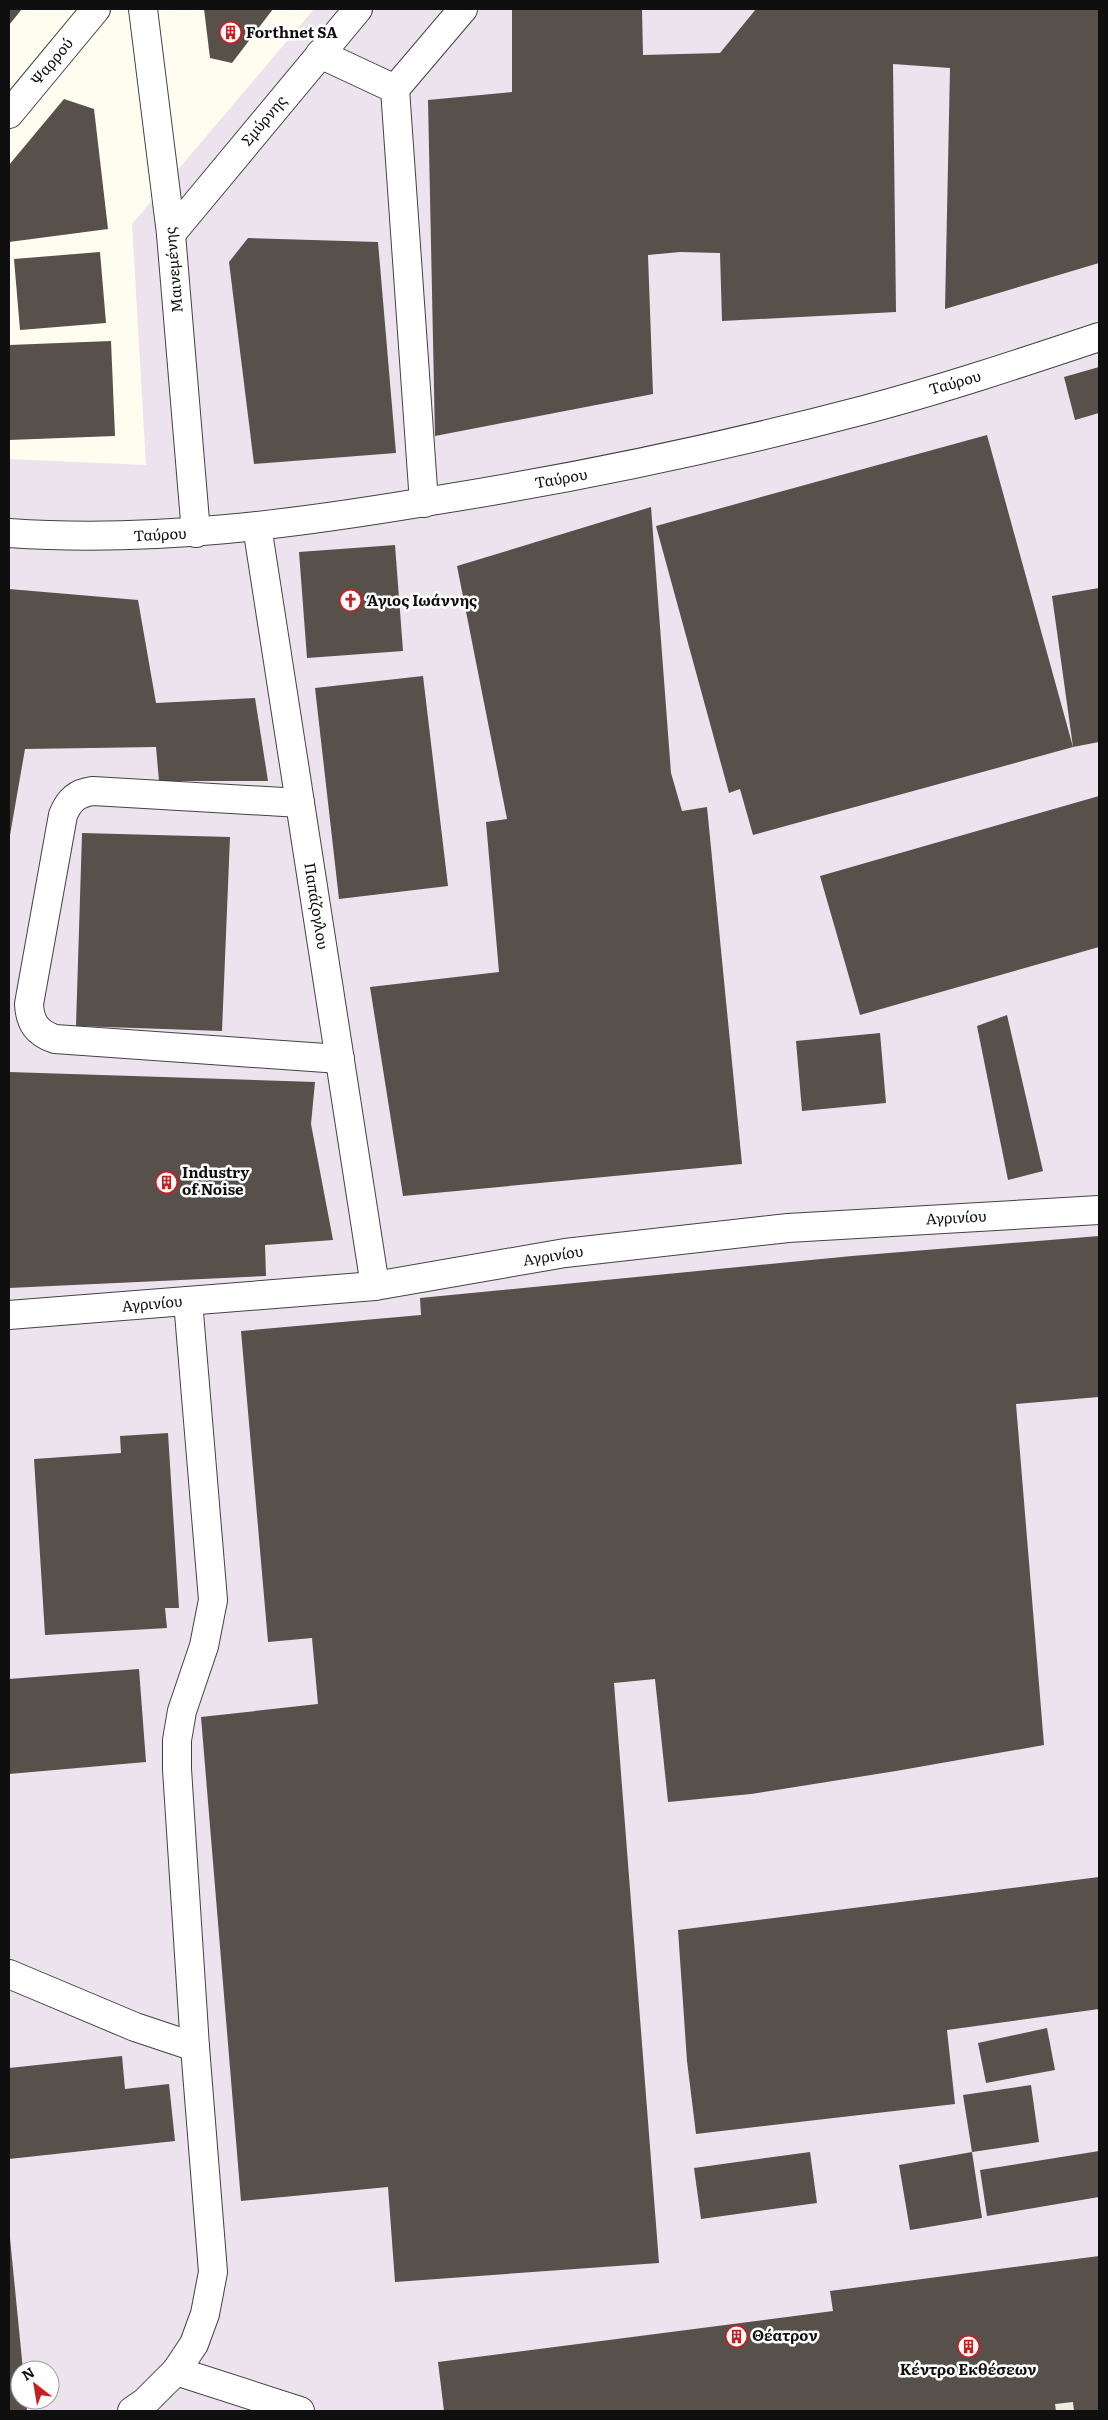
<svg xmlns="http://www.w3.org/2000/svg" width="1108" height="2420" font-family="Literata,serif">
  <style>
    .industrial { fill: #ede3ee; fill-rule: evenodd }
    .plaza { fill: #f0ecde }
    .building { fill: #58504a }
    .lines { fill: none; stroke-linecap: round; stroke-linejoin: round }
    .minor-casing { stroke: #424242; stroke-width: 30 }
    .minor { stroke: #fff; stroke-width: 28 }
    .labels { text-anchor: middle; stroke-width: 5; stroke-linejoin: round; paint-order: stroke }
    .poi-label { font-size: 15px; font-weight: bold; fill: #0f0f0f; stroke: #fff; text-anchor: start }
    .street-label { font-size: 15px; fill: #0f0f0f; stroke: #fff }
  </style>
  <rect width="100%" height="100%" fill="#fffcf0"/>
  <path class="industrial" d="M314,9H1099V2411H9V459L146,465L132,224ZM20,2370H50V2400H20Z"/>
  <polygon class="plaza" points="1073,2402 1074,2411 1056,2411 1055,2404"/>
  <g class="building">
    <polygon points="9,9 22,9 9,25"/>
    <polygon points="204,9 273,9 232,63 210,58"/>
    <polygon points="512,9 642,9 643,55 720,53 756,9 1099,9 1099,263 945,309 950,68 893,64 896,312 722,321 720,253 680,252 648,255 653,394 435,436 428,100 512,92"/>
    <polygon points="64,99 94,109 108,229 9,242 9,165"/>
    <polygon points="248,238 378,242 396,453 254,464 229,262"/>
    <polygon points="100,252 106,323 20,330 14,259"/>
    <polygon points="111,341 115,436 9,440 9,345"/>
    <polygon points="1099,367 1099,413 1075,420 1064,377"/>
    <polygon points="987,435 1073,747 753,835 740,789 729,793 656,526"/>
    <polygon points="651,507 671,773 682,811 707,807 742,1164 403,1196 370,987 499,972 486,822 507,819 457,566"/>
    <polygon points="395,545 403,651 307,658 299,552"/>
    <polygon points="1099,588 1099,742 1073,747 1052,596"/>
    <polygon points="9,589 138,600 156,703 255,698 268,781 159,781 156,747 25,749 9,841"/>
    <polygon points="423,676 448,886 339,899 315,688"/>
    <polygon points="1099,796 1099,947 860,1015 820,876"/>
    <polygon points="82,833 230,837 222,1031 76,1026"/>
    <polygon points="1007,1015 1043,1171 1008,1180 977,1026"/>
    <polygon points="880,1033 886,1103 802,1111 796,1041"/>
    <polygon points="9,1072 315,1082 311,1124 333,1240 265,1245 266,1276 9,1288"/>
    <polygon points="1099,1236 1099,1397 1016,1404 1044,1745 896,1771 751,1794 668,1802 655,1679 614,1683 659,2263 395,2282 388,2187 241,2201 201,1717 318,1704 312,1638 268,1642 241,1331 421,1315 420,1298 852,1256"/>
    <polygon points="168,1433 179,1608 165,1608 167,1628 45,1635 34,1459 121,1453 120,1436"/>
    <polygon points="139,1669 146,1762 9,1774 9,1679"/>
    <polygon points="1099,1877 1099,2009 947,2030 955,2104 696,2134 687,2061 678,1930"/>
    <polygon points="1047,2028 1055,2070 986,2083 978,2043"/>
    <polygon points="122,2056 125,2089 169,2084 175,2141 9,2159 9,2068"/>
    <polygon points="1031,2085 1039,2142 972,2152 963,2095"/>
    <polygon points="1099,2151 1099,2197 987,2216 980,2170"/>
    <polygon points="810,2152 817,2203 701,2219 694,2168"/>
    <polygon points="972,2152 982,2218 910,2230 899,2165"/>
    <polygon points="9,2228 23,2370 20,2370 20,2400 26,2400 27,2411 9,2411"/>
    <polygon points="1099,2256 1099,2411 1074,2411 1073,2402 1055,2404 1056,2411 444,2411 438,2362 833,2311 830,2291"/>
  </g>
  <g class="lines">
    <defs>
      <g id="minor">
        <polyline points="143,9 171,234 196,533"/>
        <polyline points="320,54 395,89 424,503"/>
        <polyline points="395,89 463,9"/>
        <polyline points="9,114 96,9"/>
        <polyline points="171,234 358,9"/>
        <polyline points="257,526 375,1286"/>
        <path d="M9,533C153,543 295,524 437,500C581,477 723,447 864,410C943,389 1021,363 1099,337"/>
        <path d="M300,803L93,791C77,793 69,800 63,815L29,1004C30,1023 37,1033 55,1039L340,1059"/>
        <polyline points="9,1315 375,1286 565,1253 788,1228 1099,1210"/>
        <polyline points="9,1974 135,2027 195,2047"/>
        <polyline points="176,2371 300,2411"/>
        <polyline points="132,2411 145,2402 176,2371 194,2344 205,2314 213,2272 195,2047 177,1769 177,1740 182,1711 204,1646 213,1600 188,1301"/>
      </g>
    </defs>
    <use href="#minor" class="minor-casing"/>
    <use href="#minor" class="minor"/>
  </g>
  <defs>
    <symbol id="building-ring" viewBox="-11 -11 22 22"><circle r="9.5" fill="#fff" stroke="#c71e22" stroke-width="1.5"/><path d="M-4-6H4V6H1V3H-1V6H-4ZM-2.5-4.3h1.7v1.8h-1.7ZM.8-4.3h1.7v1.8H.8ZM-2.5-1h1.7V.8h-1.7ZM.8-1h1.7V.8H.8Z" fill="#c71e22"/></symbol>
    <symbol id="church-ring" viewBox="-11 -11 22 22"><circle r="9.5" fill="#fff" stroke="#c71e22" stroke-width="1.5"/><path d="M-1.2-6h2.4v3.5h3.3v2.4h-3.3V6h-2.4V-.1h-3.3v-2.4h3.3Z" fill="#c71e22"/></symbol>
  </defs>
  <g fill-rule="evenodd">
    <use href="#building-ring" x="218" y="20" width="25" height="25"/>
    <use href="#church-ring" x="338" y="588" width="25" height="25"/>
    <use href="#building-ring" x="154" y="1170" width="25" height="25"/>
    <use href="#building-ring" x="724" y="2324" width="25" height="25"/>
    <use href="#building-ring" x="956" y="2334" width="25" height="25"/>
  </g>
  <g class="labels">
    <g class="poi-label">
      <text x="246" y="38">Forthnet SA</text>
      <text x="367" y="606">Άγιος Ιωάννης</text>
      <text x="182" y="1178">Industry<tspan x="182" dy="17">of Noise</tspan></text>
      <text x="752" y="2341">Θέατρον</text>
      <text x="968" y="2375" text-anchor="middle">Κέντρο Εκθέσεων</text>
    </g>
    <g class="street-label">
      <text transform="translate(52 62) rotate(-50)" y="5">Ψαρρού</text>
      <text transform="translate(264 121) rotate(-50)" y="5">Σμύρνης</text>
      <text transform="translate(174 270) rotate(-95)" y="5">Μαινεμένης</text>
      <text transform="translate(955 383) rotate(-16)" y="5">Ταύρου</text>
      <text transform="translate(561 479) rotate(-10)" y="5">Ταύρου</text>
      <text transform="translate(160 535) rotate(-3)" y="5">Ταύρου</text>
      <text transform="translate(316 906) rotate(81)" y="5">Παπάζογλου</text>
      <text transform="translate(956 1218) rotate(-3)" y="5">Αγρινίου</text>
      <text transform="translate(553 1256) rotate(-9)" y="5">Αγρινίου</text>
      <text transform="translate(152 1304) rotate(-5)" y="5">Αγρινίου</text>
    </g>
  </g>
  <rect width="1108" height="2420" fill="none" stroke="#0f0f0f" stroke-width="20"/>
  <g transform="translate(35 2385) rotate(329)"><circle r="24" fill="#ffffff" stroke="#9f9f9f"/>
  <path d="M0-4L9 19L0 12L-9 19Z" fill="#c71e22"/>
  <text y="-8" font-size="14" font-weight="bold" text-anchor="middle" fill="#0f0f0f">N</text>
  </g>
</svg>
